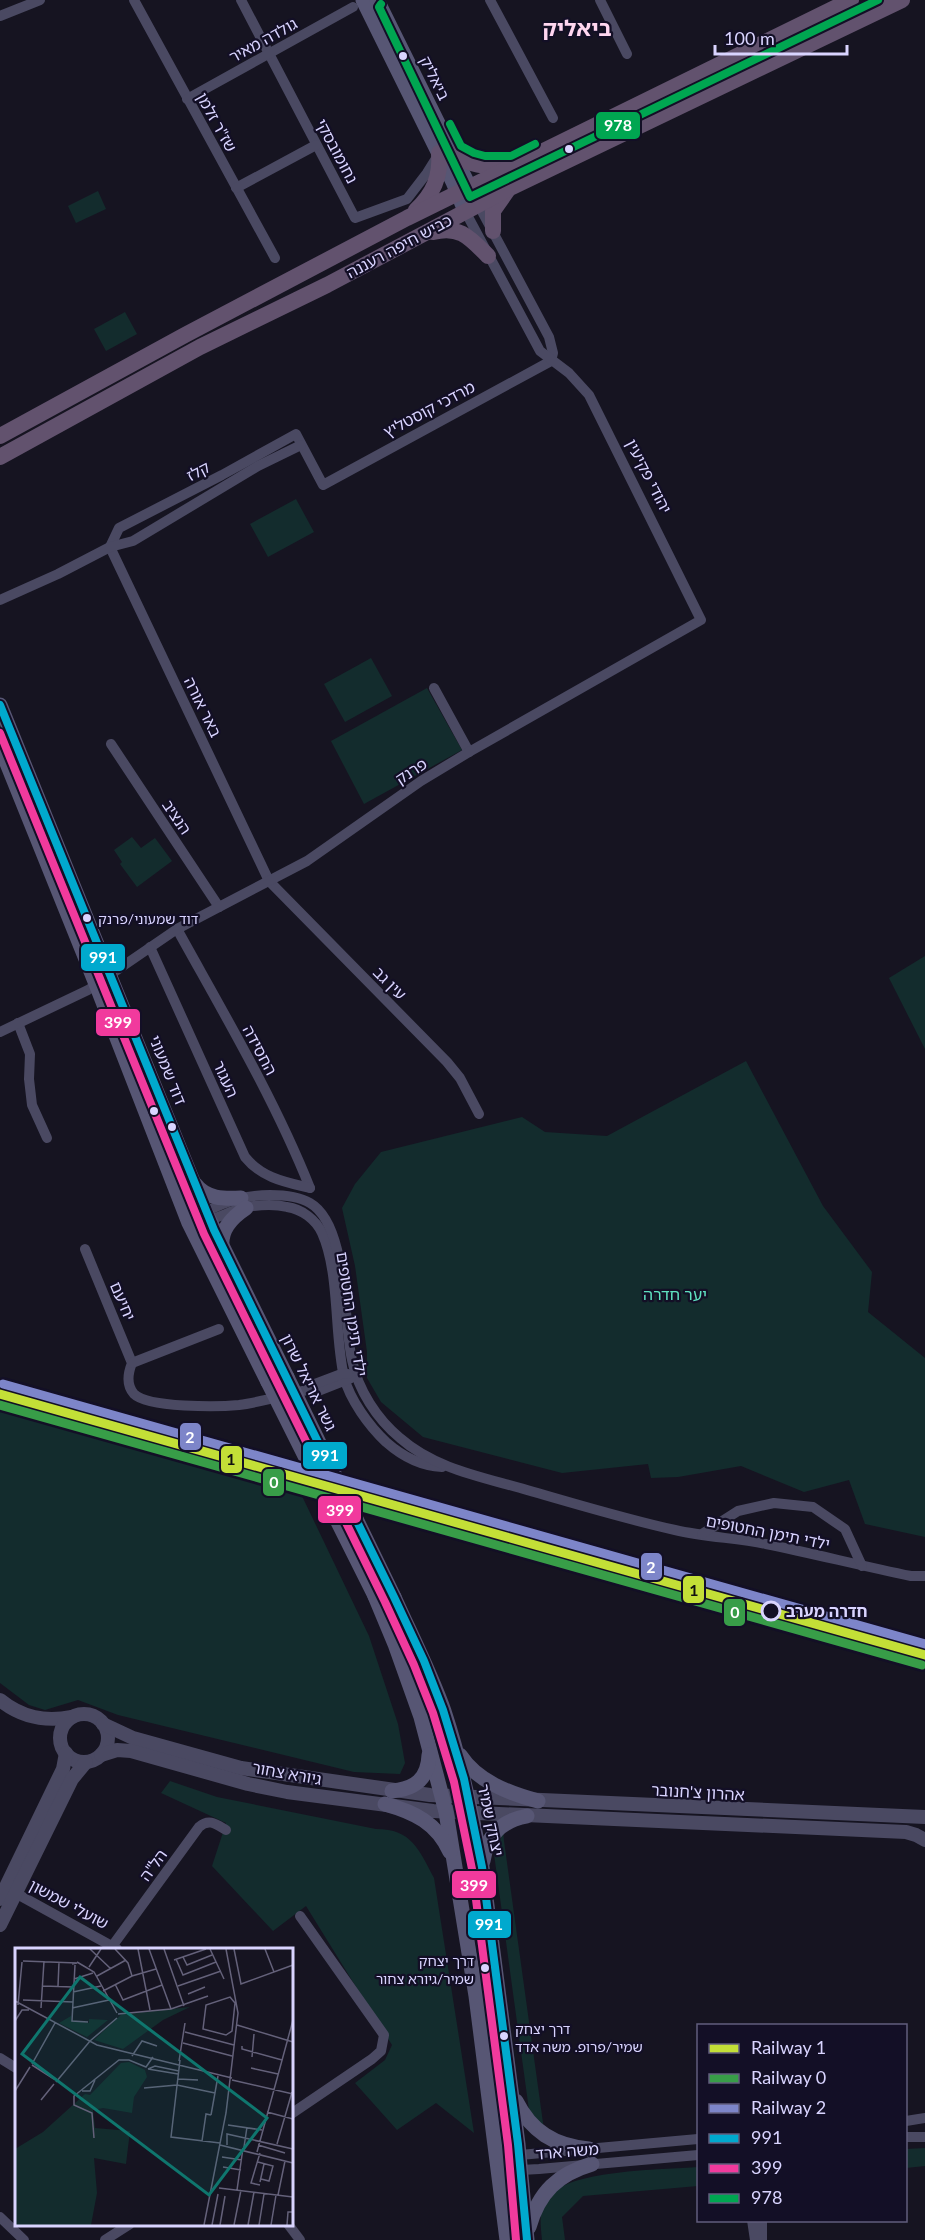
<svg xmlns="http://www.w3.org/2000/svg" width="925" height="2240" font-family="Lato,'Noto Sans Hebrew',sans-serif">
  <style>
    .green { fill: #132c2d }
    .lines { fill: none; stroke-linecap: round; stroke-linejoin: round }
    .minor { stroke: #4a4962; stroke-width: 10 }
    .tertiary { stroke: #4a4962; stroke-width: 14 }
    .secondary { stroke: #575674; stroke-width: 15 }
    .trunk { stroke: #62526e; stroke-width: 16 }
    .secondary-bridge { stroke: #575674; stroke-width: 15 }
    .bus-1-casing { stroke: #130f26; stroke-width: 12 }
    .bus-2-casing { stroke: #130f26; stroke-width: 12 }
    .bus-3-casing { stroke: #130f26; stroke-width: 12 }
    .bus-1 { stroke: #00a9ce; stroke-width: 8 }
    .bus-2 { stroke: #f13a9d; stroke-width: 8 }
    .bus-3 { stroke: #00a651; stroke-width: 8 }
    .rail-1-casing { stroke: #130f26; stroke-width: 14 }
    .rail-2-casing { stroke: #130f26; stroke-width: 14 }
    .rail-3-casing { stroke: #130f26; stroke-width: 14 }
    .rail-1 { stroke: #c3df37; stroke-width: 9 }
    .rail-2 { stroke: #389d48; stroke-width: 9 }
    .rail-3 { stroke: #7d85c9; stroke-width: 9 }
    .bus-dot { fill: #d9d4ff; stroke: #130f26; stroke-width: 2 }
    .stop-dot { fill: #130f26; stroke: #d9d4ff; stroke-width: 3 }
    .labels { text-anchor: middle; stroke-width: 4.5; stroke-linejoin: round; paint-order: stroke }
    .bus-label { font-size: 14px; fill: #d9d4ff; stroke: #130f26; text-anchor: start }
    .street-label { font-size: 16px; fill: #d9d4ff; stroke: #130f26 }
    .park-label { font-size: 16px; fill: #5fe0c0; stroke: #130f26 }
    .stop-label { font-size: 16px; font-weight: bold; fill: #d9d4ff; stroke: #130f26; text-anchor: start }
    .district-label { font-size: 22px; font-weight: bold; fill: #ffd6f0; stroke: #130f26 }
    .inset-road { fill: none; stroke: #64617a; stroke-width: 1.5 }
    .view { fill: #0f766e; fill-opacity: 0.15; stroke: #0f766e; stroke-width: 3 }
    .inset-edge { fill: none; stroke: #d9d4ff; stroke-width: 3 }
    .line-badge { stroke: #130f26; stroke-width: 2 }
    .badge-label { font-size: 16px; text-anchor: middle; font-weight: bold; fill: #fff }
    .pale-badge-label { font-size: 16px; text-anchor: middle; font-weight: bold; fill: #111 }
  </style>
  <rect width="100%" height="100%" fill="#161421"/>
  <g class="green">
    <polygon points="98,191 106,209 76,223 68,206"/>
    <polygon points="125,312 137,334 106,351 94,329"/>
    <polygon points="296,499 314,532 268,557 250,524"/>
    <polygon points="371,658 392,696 345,722 324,684"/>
    <polygon points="427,688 462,750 364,804 331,741"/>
    <polygon points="132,837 141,848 155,838 172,861 137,887 120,864 122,862 114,850"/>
    <polygon points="925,956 925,1049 889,978"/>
    <polygon points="746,1061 823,1206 872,1272 868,1312 925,1358 925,1537 865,1524 849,1480 804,1492 741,1466 678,1477 651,1478 648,1464 562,1473 423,1437 381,1402 367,1378 367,1352 355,1266 342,1208 355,1184 381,1152 522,1117 545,1132 607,1136"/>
    <polygon points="0,1409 302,1496 369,1636 398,1724 405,1763 400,1774 354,1772 118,1715 78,1700 45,1710 29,1705 0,1683"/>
    <path d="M170,1781L217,1797L376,1829C412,1829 419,1850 434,1878L474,2133L436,2103L397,2130L355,2083L385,2060L392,2045L306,1906L273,1931L212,1866L226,1823L161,1793Z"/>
    <polygon points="503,1830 504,1841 544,2130 529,2110 494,1854 494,1847"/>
    <polygon points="925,2148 925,2166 906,2168 906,2149"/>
    <path d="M698,2167V2186L583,2196L562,2217L565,2240H542C541,2227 538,2211 546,2199C566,2169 663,2170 698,2167Z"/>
  </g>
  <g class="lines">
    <g class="minor">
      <polyline points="134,0 275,258"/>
      <polyline points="241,0 355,218 407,199 427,173 437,157"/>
      <polyline points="490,0 553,118"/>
      <polyline points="600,0 627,54"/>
      <polyline points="0,16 40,0"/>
      <polyline points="187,99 353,7"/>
      <polyline points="236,188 316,145"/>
      <polyline points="478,204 549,337 553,353 551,361"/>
      <polyline points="110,547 269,881 447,1062 460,1078 479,1114"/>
      <polyline points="110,547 119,528 222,475 296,434 323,485 551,361"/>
      <polyline points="0,600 58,574 110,547 133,541 258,466 301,445"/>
      <polyline points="434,688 469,752"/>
      <polyline points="111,744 219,907"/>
      <path d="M177,929C224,1014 274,1098 310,1188"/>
      <path d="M150,947L245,1157C262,1178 285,1182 310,1188"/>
      <polyline points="18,1023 30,1054 29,1079 32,1105 47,1138"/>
      <polyline points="0,1032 88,990 177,929 307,861 421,781 469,752 701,620 589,395 569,373 540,351 465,211"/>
      <path d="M203,1221C218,1219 231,1210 246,1207C259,1205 275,1204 287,1207C302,1209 316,1220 322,1233C340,1273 334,1334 344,1377C350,1400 369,1426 386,1442C403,1457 420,1466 442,1467"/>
      <path d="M189,1223C212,1206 240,1195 270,1195C284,1195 298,1196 310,1203C348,1225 343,1321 352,1360C358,1390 377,1419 400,1438C435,1469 483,1477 527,1490C576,1504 625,1519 675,1530C705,1537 736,1538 766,1544C815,1554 862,1566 911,1576H925"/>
      <path d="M85,1249L132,1363C128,1373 126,1385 134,1394C148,1408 219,1407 239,1405C262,1402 285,1395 307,1390L318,1391L351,1378"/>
      <polyline points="132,1363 219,1329"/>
      <polyline points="307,1390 315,1384 344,1373 348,1374"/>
      <polyline points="702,1534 738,1511 774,1503 813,1507 845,1529 862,1566"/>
      <polyline points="10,1890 117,1949"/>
      <path d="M113,1945L199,1827C209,1818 216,1824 226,1830"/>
      <polyline points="0,2058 16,2068"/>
      <polyline points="291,2114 372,2059 381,2051 384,2035 300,1916"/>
      <polyline points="906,2121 925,2118"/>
      <polyline points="906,2137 925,2137"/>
      <polyline points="498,2165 520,2155 698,2139"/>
      <polyline points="498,2165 521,2170 539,2169 698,2155"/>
      <polyline points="0,2217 24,2240"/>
      <polyline points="752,2220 755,2240"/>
      <polyline points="288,2224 300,2240"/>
      <polyline points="105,2240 130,2224"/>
      <polyline points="762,2240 762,2220"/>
    </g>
    <g class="tertiary">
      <path d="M0,1700C22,1718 45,1722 72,1717"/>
      <circle cx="84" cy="1738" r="24"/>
      <polyline points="103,1724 133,1738 241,1768 430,1795 925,1817"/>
      <polyline points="101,1755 117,1750 131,1751 248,1784 287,1792 433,1811 906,1832 916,1835 925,1840"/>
      <polyline points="0,1899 63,1769 66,1753"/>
      <polyline points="0,1925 72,1779 86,1762"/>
    </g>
    <g class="secondary">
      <polyline points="363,0 453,182 465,211"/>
      <polyline points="377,0 478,204"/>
      <polyline points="0,705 205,1211 287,1377"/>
      <polyline points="0,746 96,984 189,1223 268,1382"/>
      <path d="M195,1184C206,1199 224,1199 241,1198"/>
      <path d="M222,1248C220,1230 231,1218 246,1208"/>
      <polyline points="375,1596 395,1644 421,1717 446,1812 476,1996 507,2240"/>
      <path d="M394,1597C411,1635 430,1672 444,1711C461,1762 472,1814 482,1867L518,2144L527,2240"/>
      <path d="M460,1755C477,1781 508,1793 538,1801"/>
      <path d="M392,1791C415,1789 428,1779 429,1755"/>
      <path d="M385,1804C414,1812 437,1823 450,1852"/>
      <path d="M483,1861C487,1835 501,1821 527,1816"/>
      <path d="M516,2101C531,2131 554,2146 589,2149"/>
      <path d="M529,2227C539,2192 558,2174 592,2164"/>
    </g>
    <g class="trunk">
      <path d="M453,154C469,165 487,168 506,166"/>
      <path d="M416,210C433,194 441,177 439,153"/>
      <polyline points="493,231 493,211 507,191"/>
      <path d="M433,232C460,225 470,238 488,256"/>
      <polyline points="0,436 185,335 407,218 851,0"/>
      <polyline points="0,457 200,347 327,285 512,187 902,0"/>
    </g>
    <g class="secondary-bridge">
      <polyline points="287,1377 394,1597"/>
      <polyline points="268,1382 375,1596"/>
    </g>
    <defs>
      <polyline id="bus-1" points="0,705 214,1230 394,1597 424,1661 443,1710 464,1779 482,1867 518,2144 527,2240"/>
      <polyline id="bus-2" points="0,733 204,1234 385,1602 414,1665 433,1713 454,1782 472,1869 508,2145 516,2240"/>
      <g id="bus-3">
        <polyline points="381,4 379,7 470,197 878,0"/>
        <polyline points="450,124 461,146 474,153 485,156 511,156 535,144"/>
      </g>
    </defs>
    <use href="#bus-1" class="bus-1-casing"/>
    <use href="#bus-2" class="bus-2-casing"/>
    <use href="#bus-3" class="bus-3-casing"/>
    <use href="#bus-1" class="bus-1"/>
    <use href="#bus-2" class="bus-2"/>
    <use href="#bus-3" class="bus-3"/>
    <defs>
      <polyline id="rail-1" points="0,1394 925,1655"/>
      <polyline id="rail-2" points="0,1405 922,1665"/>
      <polyline id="rail-3" points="3,1384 925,1644"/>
    </defs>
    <use href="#rail-1" class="rail-1-casing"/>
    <use href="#rail-2" class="rail-2-casing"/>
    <use href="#rail-3" class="rail-3-casing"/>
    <use href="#rail-1" class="rail-1"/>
    <use href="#rail-2" class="rail-2"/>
    <use href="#rail-3" class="rail-3"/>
  </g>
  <g class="bus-dot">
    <circle cx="403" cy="56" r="5"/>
    <circle cx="569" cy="149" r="5"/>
    <circle cx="87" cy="918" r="5"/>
    <circle cx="154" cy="1111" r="5"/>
    <circle cx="172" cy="1127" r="5"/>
    <circle cx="485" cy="1968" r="5"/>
    <circle cx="504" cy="2036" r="5"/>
  </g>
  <circle class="stop-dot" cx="771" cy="1611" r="9"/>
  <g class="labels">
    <g class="bus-label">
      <text x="98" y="924">דוד שמעוני/פרנק</text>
      <text x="474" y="1966" text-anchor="end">דרך יצחק<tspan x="474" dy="18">שמיר/גיורא צחור</tspan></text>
      <text x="515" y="2034">דרך יצחק<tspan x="515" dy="18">שמיר/פרופ. משה אדד</tspan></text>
    </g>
    <g class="street-label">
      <text transform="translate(263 40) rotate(-29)" y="6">גולדה מאיר</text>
      <text transform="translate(435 78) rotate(64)" y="6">ביאליק</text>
      <text transform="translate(217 122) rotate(61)" y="6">שז"ר זלמן</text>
      <text transform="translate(337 151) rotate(62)" y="6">נחומובסקי</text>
      <text transform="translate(399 246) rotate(-28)" y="6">כביש חיפה רעננה</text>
      <text transform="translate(429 409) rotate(-28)" y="6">מרדכי קוסטליץ</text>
      <text transform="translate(198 471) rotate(-27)" y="6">קלז</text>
      <text transform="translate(649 476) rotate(63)" y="6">יהודי פקיעין</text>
      <text transform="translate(203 707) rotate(64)" y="6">באר אורה</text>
      <text transform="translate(411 771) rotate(-33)" y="6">פרנק</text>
      <text transform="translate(177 817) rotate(56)" y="6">הנציב</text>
      <text transform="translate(390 983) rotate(45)" y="6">עין גב</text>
      <text transform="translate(260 1050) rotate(62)" y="6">החסידה</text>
      <text transform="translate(168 1070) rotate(68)" y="6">דוד שמעוני</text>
      <text transform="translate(226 1079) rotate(66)" y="6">העגור</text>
      <text transform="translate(123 1301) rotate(67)" y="6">יחיעם</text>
      <text transform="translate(352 1314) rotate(81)" y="6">ילדי תימן החטופים</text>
      <text transform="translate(309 1382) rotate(64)" y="6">גשר אריאל שרון</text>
      <text transform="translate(768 1532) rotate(11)" y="6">ילדי תימן החטופים</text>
      <text transform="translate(287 1773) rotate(10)" y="6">גיורא צחור</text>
      <text transform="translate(698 1792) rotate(3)" y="6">אהרון צ'חנובר</text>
      <text transform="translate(491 1820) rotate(78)" y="6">יצחק שמיר</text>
      <text transform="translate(153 1865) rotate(-54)" y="6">הל"ה</text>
      <text transform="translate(69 1904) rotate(28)" y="6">שועלי שמשון</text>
      <text transform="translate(567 2151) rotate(-5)" y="6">משה ארד</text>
    </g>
    <g class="park-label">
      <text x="675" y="1300">יער חדרה</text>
    </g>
    <g class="stop-label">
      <text x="786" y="1617">חדרה מערב</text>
    </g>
    <g class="district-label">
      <text x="577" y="36">ביאליק</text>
    </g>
  </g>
  <g transform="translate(15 1948)">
    <rect width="278" height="278" fill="#161421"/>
    <path d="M175,59L148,72L108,101L79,92L107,66ZM56,68V72L74,75V71L93,72L72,89L44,75ZM114,114L130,122L132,129L119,149L117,165L88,160L78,162L80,180L115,183L111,216L79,210L82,245L76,277H0V201L28,184L70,146L75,147L106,115Z" fill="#132c2d"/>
    <path class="inset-road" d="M75,1L96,21M100,1L113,15L117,28M123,1L135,62M134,1L156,61M149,1L169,58M195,1L209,31M219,1L226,36L278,17M250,1L259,24M168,9L172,17L197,7M161,11L168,27L201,14M159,12L191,1M8,13L62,15L57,16M62,14L79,24L102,65M60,17L57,73L73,74M74,19L86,1M82,28L111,12M59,31L78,25M100,36L108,52L147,37M28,38L58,39M43,38L44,14M163,38L206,23M88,43L117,28L141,21M58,44L86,38M173,46L190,39M215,49L220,55L217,83L211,87L188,81L191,57ZM8,52L58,54M0,53L82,97L217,130M3,57L7,14M26,60L29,13M57,60L94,52M103,66L156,61L193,48M0,73L7,62H14M222,77L278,94M170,84L219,97M168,95L217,108M227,98V101L267,112M117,108L127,93L142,98M237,109L239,86M165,112L156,189L205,195M164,113L170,75M17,116L40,75M17,117L39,131M236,120L263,126M133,121L140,118L164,123M133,121L163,126M163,131L183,132M217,132L278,146M41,134L75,93L102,70M129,140L162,137L200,145M0,143L15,119M67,143H75L80,132M26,152L39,136M252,164L278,171M196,167L203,128M213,177L247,182M79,190L77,165L59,157V148L104,112H114L131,119L138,109M187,193L191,166L196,167M262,196L277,144M205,197L278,215M212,197V186L278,201M243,197L270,205M229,199L232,179M242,204L278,72M207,209L227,212M243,214L258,218L254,233L246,231M208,219L226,222M245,234L249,216M245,237L236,235L245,205M204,240L278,249M222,242L228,200M263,247L270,213M189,277L211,165L223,65L211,1M197,277L203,246M205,277L210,248M219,277L226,242M233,277L239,244M244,277L249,246M256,277L261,247M272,277L273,264H278"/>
    <path class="view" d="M65,29L252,170L194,247L7,106Z"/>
    <rect width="278" height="278" class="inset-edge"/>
  </g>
  <g class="line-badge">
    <rect x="595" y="111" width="46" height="29" rx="6" fill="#00a651"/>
    <rect x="80" y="943" width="46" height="29" rx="6" fill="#00a9ce"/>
    <rect x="95" y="1008" width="46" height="29" rx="6" fill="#f13a9d"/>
    <rect x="179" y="1422" width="23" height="29" rx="6" fill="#7d85c9"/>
    <rect x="302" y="1441" width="46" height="29" rx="6" fill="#00a9ce"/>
    <rect x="220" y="1445" width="23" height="29" rx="6" fill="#c3df37"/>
    <rect x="262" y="1468" width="23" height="29" rx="6" fill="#389d48"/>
    <rect x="317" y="1495" width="45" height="29" rx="6" fill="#f13a9d"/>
    <rect x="640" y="1552" width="23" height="29" rx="6" fill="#7d85c9"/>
    <rect x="682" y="1575" width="23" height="29" rx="6" fill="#c3df37"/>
    <rect x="723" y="1598" width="23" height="29" rx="6" fill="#389d48"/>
    <rect x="451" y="1870" width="46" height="29" rx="6" fill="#f13a9d"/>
    <rect x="467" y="1910" width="45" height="29" rx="6" fill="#00a9ce"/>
  </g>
  <g class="badge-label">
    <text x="618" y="131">978</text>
    <text x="103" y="963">991</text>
    <text x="118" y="1028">399</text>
    <text x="190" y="1443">2</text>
    <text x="325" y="1461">991</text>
    <text x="274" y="1488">0</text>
    <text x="340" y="1516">399</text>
    <text x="651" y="1573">2</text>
    <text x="735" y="1618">0</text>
    <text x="474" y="1891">399</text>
    <text x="489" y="1930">991</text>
  </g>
  <g class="pale-badge-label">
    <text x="231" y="1465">1</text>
    <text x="694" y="1596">1</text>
  </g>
  <rect x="697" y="2024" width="210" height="198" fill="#130f26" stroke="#625e7d" stroke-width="1.5"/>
  <rect x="709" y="2044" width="30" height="9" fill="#c3df37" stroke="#625e7d" stroke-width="1.5"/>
  <text x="751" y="2054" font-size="18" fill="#d9d4ff">Railway 1</text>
  <rect x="709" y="2074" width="30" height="9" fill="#389d48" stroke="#625e7d" stroke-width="1.5"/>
  <text x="751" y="2084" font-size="18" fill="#d9d4ff">Railway 0</text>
  <rect x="709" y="2104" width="30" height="9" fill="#7d85c9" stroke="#625e7d" stroke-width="1.5"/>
  <text x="751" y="2114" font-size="18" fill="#d9d4ff">Railway 2</text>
  <rect x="709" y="2134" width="30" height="9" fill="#00a9ce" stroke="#625e7d" stroke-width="1.5"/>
  <text x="751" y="2144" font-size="18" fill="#d9d4ff">991</text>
  <rect x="709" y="2164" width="30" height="9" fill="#f13a9d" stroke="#625e7d" stroke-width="1.5"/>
  <text x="751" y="2174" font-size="18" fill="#d9d4ff">399</text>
  <rect x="709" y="2194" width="30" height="9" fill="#00a651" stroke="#625e7d" stroke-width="1.5"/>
  <text x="751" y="2204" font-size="18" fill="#d9d4ff">978</text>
  <path d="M715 45v9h132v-9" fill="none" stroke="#d9d4ff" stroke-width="3"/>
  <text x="724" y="45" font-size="18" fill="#d9d4ff" stroke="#130f26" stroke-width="4.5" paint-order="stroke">100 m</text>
</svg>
